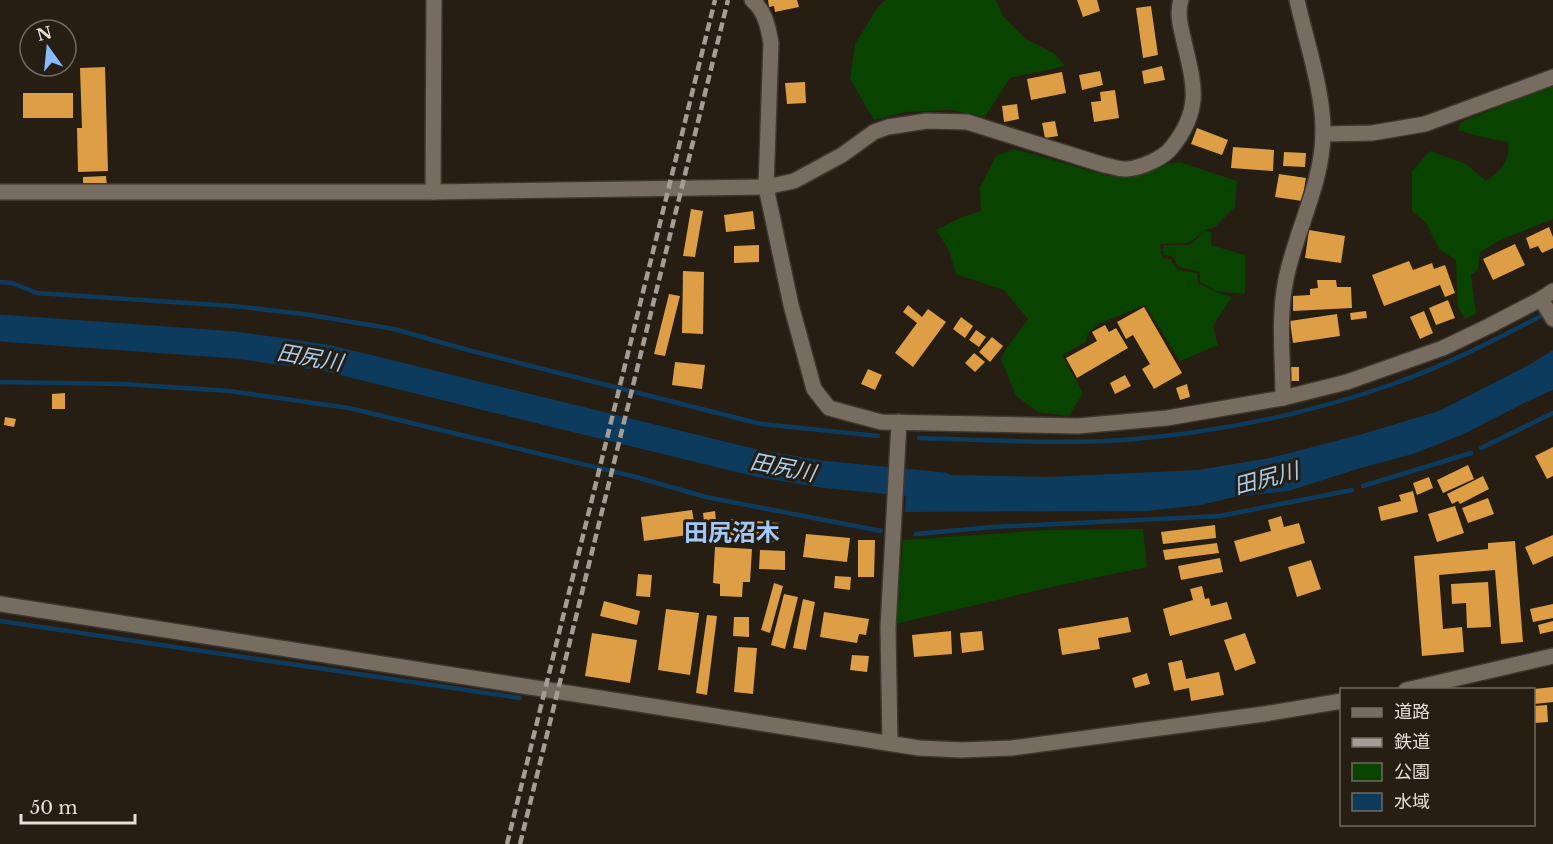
<svg xmlns="http://www.w3.org/2000/svg" width="1553" height="844" font-family="'Libre Baskerville','Noto Sans JP',serif">
  <style>
    .green { fill: #094300 }
    .water { fill: #0d3b5d }
    .lines { fill: none; stroke-linecap: round; stroke-linejoin: round }
    .stream { stroke: #0d3b5d; stroke-width: 4.5 }
    .river { stroke: #0d3b5d; stroke-width: 27 }
    .building { fill: #dd9e45 }
    .minor-casing { stroke: #3d3631; stroke-width: 18 }
    .minor { stroke: #766c5f; stroke-width: 15 }
    .rail { stroke: #a49d95; stroke-width: 4.5; stroke-dasharray: 9 4.5; stroke-linecap: butt }
    .labels { text-anchor: middle; stroke-width: 6; stroke-linejoin: round; paint-order: stroke }
    .water-label { font-size: 22px; font-style: italic; fill: #a6ccee; stroke: #261d13 }
    .quarter-label { font-size: 24px; font-weight: bold; fill: #a1c8f8; stroke: #261d13 }
  </style>
  <rect width="100%" height="100%" fill="#261d13"/>
  <g class="green">
    <polygon points="885,0 996,0 1003,16 1026,39 1055,54 1065,66 1010,78 985,117 951,110 905,112 874,120 850,79 855,44 878,7"/>
    <path d="M1553,85V219L1500,240L1480,252L1478,270L1471,275L1476,314L1465,319L1458,307L1456,260L1439,249L1426,223L1412,211V171L1430,151L1466,164L1486,181C1501,171 1511,160 1508,142L1482,137L1458,130L1461,122Z"/>
    <polygon points="1014,149 1109,176 1125,176 1156,165 1180,162 1237,181 1235,207 1214,228 1207,229 1189,243 1160,244 1162,258 1170,259 1178,270 1197,273 1198,283 1218,293 1232,297 1213,326 1218,345 1180,361 1145,305 1099,324 1088,333 1086,342 1062,355 1083,393 1069,416 1038,412 1016,396 1001,359 1008,346 1028,319 1004,290 956,274 949,250 936,230 962,217 981,211 980,187 996,156"/>
    <polygon points="1205,231 1211,232 1211,245 1245,255 1245,294 1216,291 1200,282 1200,272 1179,267 1172,256 1164,255 1163,245 1190,245"/>
    <polygon points="1143,529 1147,567 1051,587 896,624 903,540 1045,530"/>
  </g>
  <polygon class="water" points="1553,350 1553,390 1524,403 1464,434 1413,454 1364,467 1288,491 1234,497 1201,505 1147,511 905,512 907,474 1048,477 1198,470 1270,458 1359,435 1439,411 1529,365"/>
  <g class="lines">
    <g class="stream">
      <polyline points="0,282 12,283 37,293 233,306 304,314 394,329 468,350 761,424 878,436"/>
      <polyline points="0,382 123,384 230,391 349,408 632,476 706,497 881,531"/>
      <path d="M919,438C991,440 1064,445 1136,439C1223,431 1311,413 1393,384C1444,366 1493,341 1541,316"/>
      <polyline points="1481,448 1553,413"/>
      <polyline points="1363,486 1471,453"/>
      <polyline points="916,534 993,527 1220,516 1352,490"/>
      <polyline points="0,621 520,698"/>
    </g>
    <polyline class="river" points="0,328 235,345 327,358 756,463 821,474 943,486"/>
  </g>
  <g class="building">
    <polygon points="768,0 797,0 799,7 775,12 774,6 769,7"/>
    <polygon points="1077,0 1097,0 1100,11 1083,17"/>
    <polygon points="1151,6 1158,55 1143,58 1136,8"/>
    <polygon points="1162,66 1165,80 1144,84 1142,71"/>
    <polygon points="105,67 108,171 78,172 77,128 82,128 80,68"/>
    <polygon points="1100,71 1103,85 1082,90 1079,75"/>
    <polygon points="1062,72 1066,93 1031,100 1027,79"/>
    <polygon points="805,82 806,103 787,104 785,83"/>
    <polygon points="1115,90 1119,118 1094,122 1091,102 1101,101 1100,92"/>
    <rect x="23" y="93" width="50" height="25"/>
    <polygon points="1017,104 1019,119 1004,122 1002,106"/>
    <polygon points="1055,121 1058,136 1045,138 1042,123"/>
    <polygon points="1197,128 1228,140 1222,155 1191,144"/>
    <polygon points="1233,147 1274,150 1273,171 1231,168"/>
    <polygon points="1284,152 1306,153 1305,167 1283,166"/>
    <polygon points="1279,174 1306,178 1302,201 1275,197"/>
    <polygon points="106,176 107,186 83,187 83,177"/>
    <polygon points="691,209 703,211 695,257 683,256"/>
    <polygon points="753,211 755,229 726,232 724,215"/>
    <polygon points="1549,227 1553,237 1553,248 1542,253 1538,246 1530,249 1526,238"/>
    <polygon points="1309,230 1345,236 1341,263 1305,258"/>
    <polygon points="1515,244 1525,265 1493,280 1483,259"/>
    <polygon points="759,245 759,262 734,263 734,246"/>
    <polygon points="1409,261 1413,270 1432,263 1434,269 1445,265 1455,293 1445,297 1440,285 1384,306 1372,275"/>
    <polygon points="683,271 704,272 703,334 682,333"/>
    <polygon points="1317,280 1336,280 1337,287 1351,287 1352,308 1293,311 1293,296 1310,295 1310,289 1318,288"/>
    <polygon points="669,294 680,296 665,356 654,354"/>
    <polygon points="1448,300 1455,318 1436,325 1429,308"/>
    <polygon points="908,305 922,317 928,309 946,322 913,367 895,353 917,323 903,312"/>
    <polygon points="1144,307 1182,373 1154,389 1142,369 1150,364 1133,335 1126,339 1117,322"/>
    <polygon points="1366,311 1367,318 1351,320 1350,313"/>
    <polygon points="1424,311 1433,333 1420,339 1410,317"/>
    <polygon points="1337,314 1340,336 1293,343 1290,321"/>
    <polygon points="961,317 973,326 965,338 953,329"/>
    <polygon points="1105,325 1109,332 1116,328 1128,348 1077,378 1066,358 1097,341 1092,332"/>
    <polygon points="976,330 986,337 979,347 969,340"/>
    <polygon points="992,337 1003,346 990,362 979,352"/>
    <polygon points="974,353 985,362 975,372 965,363"/>
    <polygon points="675,362 705,365 702,389 672,385"/>
    <polygon points="1289,367 1299,367 1299,381 1288,381"/>
    <polygon points="868,369 882,375 875,390 861,384"/>
    <polygon points="1125,375 1131,386 1115,394 1110,383"/>
    <polygon points="1187,384 1190,397 1180,400 1176,388"/>
    <polygon points="65,393 65,409 52,409 52,394"/>
    <polygon points="5,417 16,419 14,427 4,425"/>
    <polygon points="1553,447 1553,476 1547,479 1535,456"/>
    <polygon points="1468,465 1474,479 1443,493 1437,480"/>
    <polygon points="1483,476 1489,489 1460,504 1458,501 1452,504 1447,494"/>
    <polygon points="1429,477 1433,488 1417,495 1413,483"/>
    <polygon points="1413,491 1418,512 1381,521 1378,507 1401,501 1399,495"/>
    <polygon points="1488,498 1494,514 1468,523 1462,508"/>
    <polygon points="1455,506 1464,533 1437,542 1428,514"/>
    <polygon points="692,510 696,534 644,541 641,517"/>
    <polygon points="715,511 717,530 705,532 703,513"/>
    <polygon points="1281,516 1284,527 1299,523 1305,543 1240,562 1234,541 1271,531 1268,520"/>
    <polygon points="727,519 779,523 777,542 726,538"/>
    <polygon points="1215,525 1216,538 1163,544 1161,532"/>
    <polygon points="806,534 850,538 847,562 803,557"/>
    <polygon points="1553,535 1553,556 1533,565 1525,547"/>
    <polygon points="858,540 875,540 874,577 858,577"/>
    <polygon points="1515,541 1523,642 1501,644 1495,570 1439,575 1443,629 1462,627 1464,652 1422,656 1414,556 1488,549 1488,543"/>
    <polygon points="1217,543 1219,553 1165,560 1163,550"/>
    <polygon points="715,547 752,549 750,582 743,582 742,597 720,596 720,584 713,583"/>
    <polygon points="760,550 785,551 785,570 759,569"/>
    <polygon points="1220,558 1223,572 1181,580 1178,566"/>
    <polygon points="1311,560 1321,589 1297,597 1288,567"/>
    <polygon points="638,574 652,575 650,597 636,596"/>
    <polygon points="835,576 851,577 850,590 834,588"/>
    <polygon points="1488,582 1491,627 1467,628 1466,603 1452,604 1451,584"/>
    <polygon points="774,583 783,586 770,633 761,630"/>
    <polygon points="1202,586 1205,599 1209,598 1211,606 1227,602 1232,619 1170,636 1163,609 1193,600 1190,589"/>
    <polygon points="784,594 798,597 785,649 771,645"/>
    <polygon points="803,599 815,602 806,650 793,648"/>
    <polygon points="604,601 640,611 637,625 600,616"/>
    <polygon points="1553,604 1553,618 1533,622 1530,609"/>
    <polygon points="666,609 699,613 690,675 658,670"/>
    <polygon points="824,612 869,619 866,635 859,634 857,643 820,637"/>
    <polygon points="707,615 717,616 707,695 696,693"/>
    <polygon points="734,617 749,617 749,637 733,636"/>
    <polygon points="1128,617 1131,632 1098,638 1100,649 1062,655 1058,629"/>
    <polygon points="1553,621 1553,631 1540,634 1538,625"/>
    <polygon points="951,631 952,654 914,657 912,635"/>
    <polygon points="982,631 984,650 962,653 960,633"/>
    <polygon points="592,633 637,640 630,683 585,676"/>
    <polygon points="1245,633 1256,663 1235,671 1224,640"/>
    <polygon points="738,647 757,648 753,694 734,692"/>
    <polygon points="852,655 869,656 867,672 850,670"/>
    <polygon points="1182,660 1186,679 1219,672 1224,695 1191,701 1189,688 1174,691 1168,663"/>
    <polygon points="1147,673 1150,684 1135,688 1132,678"/>
    <polygon points="1553,687 1553,702 1534,704 1534,689"/>
    <polygon points="1547,705 1548,722 1534,723 1534,706"/>
  </g>
  <g class="lines">
    <defs>
      <g id="minor">
        <path d="M752,0C765,11 768,26 771,43L766,187L791,305L814,389L829,408L881,422L1078,426L1167,418L1283,398L1347,382L1443,348L1489,326L1541,299L1553,291"/>
        <polyline points="1323,134 1372,133 1425,124 1553,77"/>
        <path d="M0,192H433L766,187L794,181L842,155L874,132L888,127L927,121L967,122L1104,165C1111,166 1120,170 1127,169C1141,168 1164,158 1172,147C1204,107 1193,82 1183,37C1180,25 1177,12 1181,0"/>
        <polyline points="433,192 434,0"/>
        <polyline points="1541,299 1553,319"/>
        <path d="M1283,398C1283,359 1278,317 1286,279C1296,230 1322,185 1323,134C1324,93 1306,41 1297,0"/>
        <polyline points="0,604 919,748 961,750 1012,748 1264,714 1342,701"/>
        <polyline points="1406,690 1553,656"/>
        <polyline points="890,742 888,628 899,422"/>
      </g>
    </defs>
    <use href="#minor" class="minor-casing"/>
    <use href="#minor" class="minor"/>
    <g class="rail">
      <polyline points="507,844 715,0"/>
      <polyline points="520,844 728,0"/>
    </g>
  </g>
  <g class="labels">
    <g class="water-label">
      <text transform="translate(310 357) rotate(10)" y="8">田尻川</text>
      <text transform="translate(783 467) rotate(11)" y="8">田尻川</text>
      <text transform="translate(1266 478) rotate(-15)" y="8">田尻川</text>
    </g>
    <g class="quarter-label">
      <text x="732" y="541">田尻沼木</text>
    </g>
  </g>
  <rect x="1340" y="688" width="195" height="138" fill="#261d13" stroke="#726a61" stroke-width="1.5"/>
  <rect x="1352" y="708" width="30" height="9" fill="#766c5f" stroke="#726a61" stroke-width="1.5"/>
  <text x="1394" y="718" font-size="18" fill="#e4ded7">道路</text>
  <rect x="1352" y="738" width="30" height="9" fill="#a49d95" stroke="#726a61" stroke-width="1.5"/>
  <text x="1394" y="748" font-size="18" fill="#e4ded7">鉄道</text>
  <rect x="1352" y="763" width="30" height="18" fill="#094300" stroke="#726a61" stroke-width="1.5"/>
  <text x="1394" y="778" font-size="18" fill="#e4ded7">公園</text>
  <rect x="1352" y="793" width="30" height="18" fill="#0d3b5d" stroke="#726a61" stroke-width="1.5"/>
  <text x="1394" y="808" font-size="18" fill="#e4ded7">水域</text>
  <g transform="translate(48 48) rotate(345)"><circle r="28" fill="#261d13" stroke="#726a61" stroke-width="1.5"/>
  <path d="M0-4.5L10 22L0 15L-10 22Z" fill="#87bbfb"/>
  <text y="-9" font-size="16" font-weight="bold" text-anchor="middle" fill="#e4ded7">N</text>
  </g>
  <path d="M21 814v9h114v-9" fill="none" stroke="#e4ded7" stroke-width="3"/>
  <text x="30" y="814" font-size="18" fill="#e4ded7" stroke="#261d13" stroke-width="4.5" paint-order="stroke">50 m</text>
</svg>
